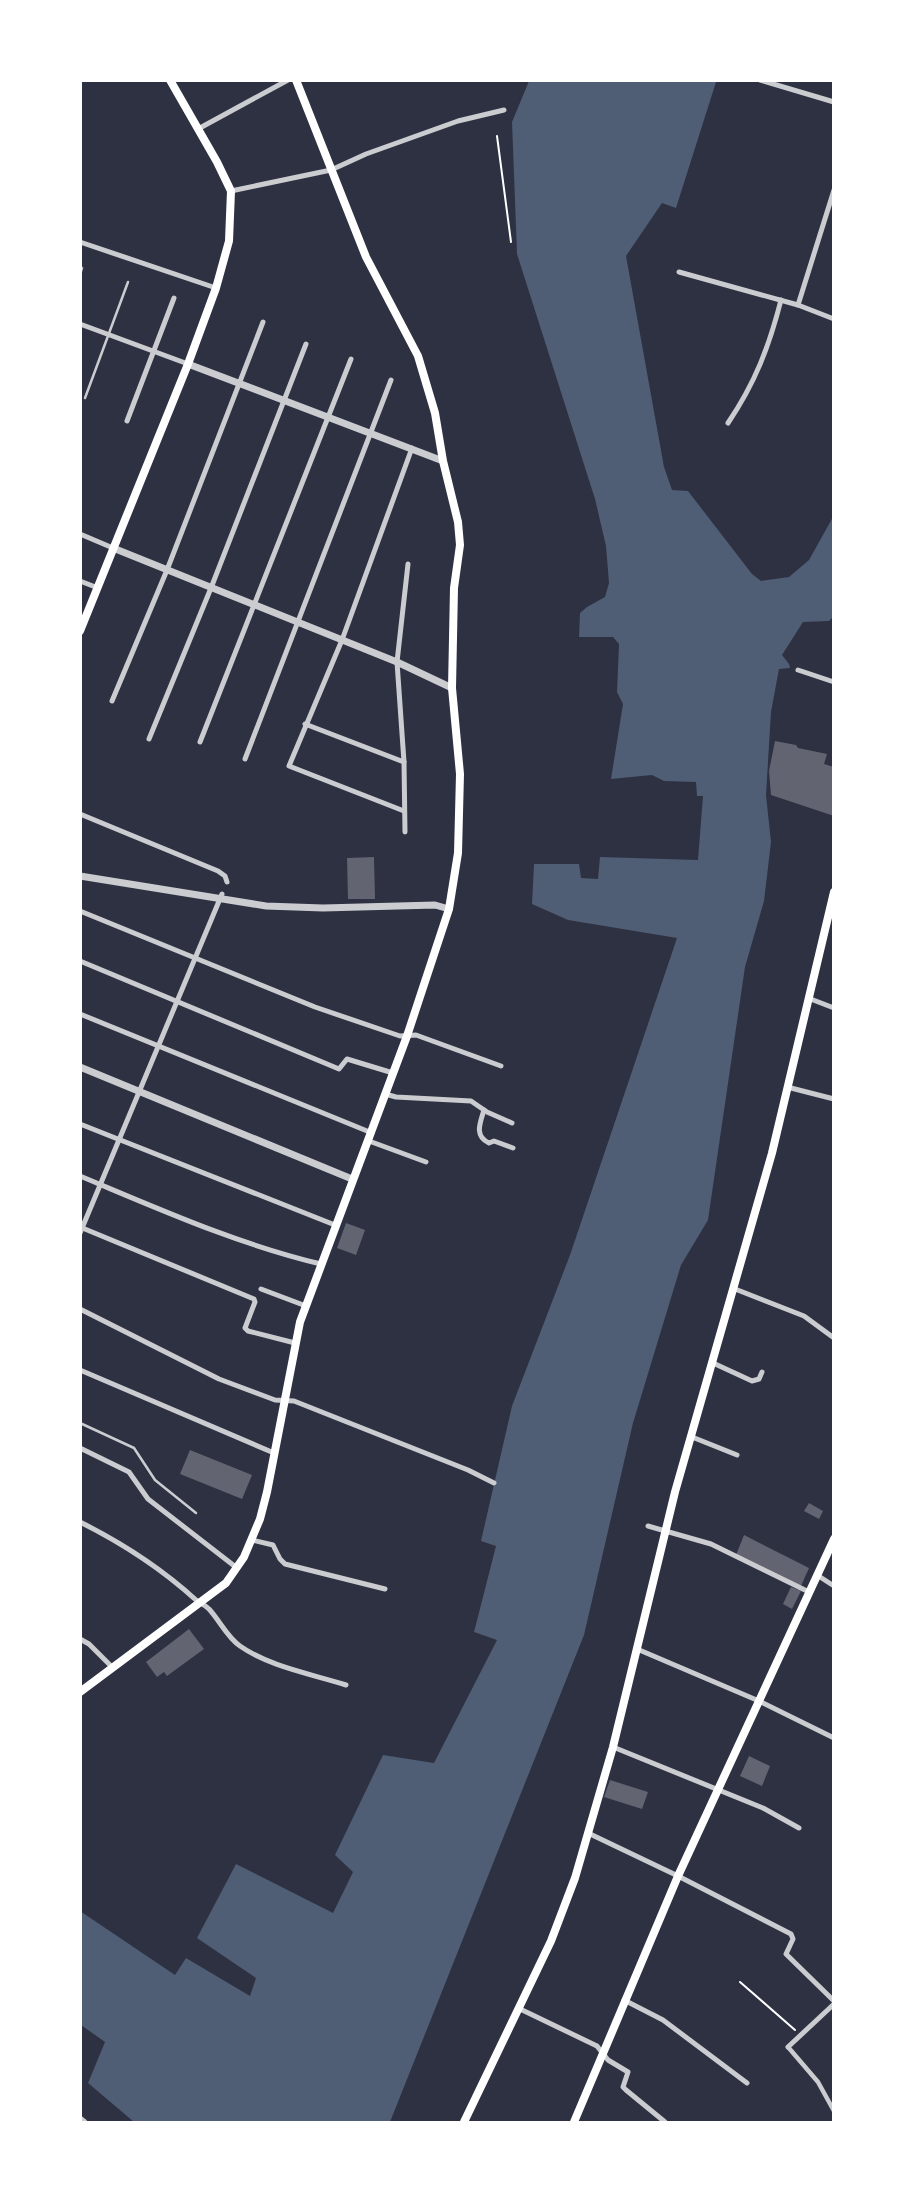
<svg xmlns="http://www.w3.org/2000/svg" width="914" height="2203" font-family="Cabin,sans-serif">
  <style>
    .water { fill: #4f5d75 }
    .building { fill: #626471 }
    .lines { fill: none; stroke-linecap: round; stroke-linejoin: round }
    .path { stroke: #fff; stroke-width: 2 }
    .service { stroke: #caccd0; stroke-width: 2.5 }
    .pedestrian { stroke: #caccd0; stroke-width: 4.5 }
    .minor { stroke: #caccd0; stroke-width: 5 }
    .tertiary { stroke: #caccd0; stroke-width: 7 }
    .secondary { stroke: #fff; stroke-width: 8 }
  </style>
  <rect width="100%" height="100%" fill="#2d3142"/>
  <polygon class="water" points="708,80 716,82 676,208 662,203 626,256 664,467 672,490 688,491 752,574 761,581 789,577 809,560 833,517 833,617 829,621 803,622 782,655 789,664 790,668 779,669 771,712 766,795 771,842 764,901 745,967 708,1220 681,1265 633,1423 584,1635 390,2122 134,2122 88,2083 105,2042 81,2025 80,1911 175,1975 186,1958 250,1996 256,1978 197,1938 236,1864 333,1913 353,1872 335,1855 383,1755 434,1763 497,1640 474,1632 496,1546 481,1541 512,1406 570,1255 677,938 568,920 532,904 534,864 579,864 581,878 598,879 600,857 698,860 703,796 697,796 696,782 664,781 652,775 611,779 623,704 617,692 619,644 613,637 579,637 580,613 587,607 605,597 609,583 606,546 595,499 517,254 512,122 529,81"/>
  <g class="building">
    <polygon points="775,741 796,745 798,748 827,754 824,764 834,767 834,816 771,795 769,771"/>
    <polygon points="374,857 375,899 348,899 347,858"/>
    <polygon points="346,1223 365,1230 356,1255 337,1248"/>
    <polygon points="190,1450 252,1475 242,1499 180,1474"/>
    <polygon points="809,1503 823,1511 819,1519 804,1511"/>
    <polygon points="744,1535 809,1568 801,1586 736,1555"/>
    <polygon points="791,1587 801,1591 792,1609 783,1604"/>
    <polygon points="189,1629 204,1649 167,1676 164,1672 157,1677 146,1662"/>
    <polygon points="749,1756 770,1766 762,1786 740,1776"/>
    <polygon points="610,1780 648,1792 642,1809 604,1797"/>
  </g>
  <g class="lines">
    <g class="path">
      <polyline points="497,136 511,242"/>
      <polyline points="740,1982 795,2030"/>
    </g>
    <g class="service">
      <polyline points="80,274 82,268"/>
      <polyline points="85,398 128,282"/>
      <polyline points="80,1423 134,1448 155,1480 196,1513"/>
    </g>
    <polyline class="pedestrian" points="788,2047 818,2082 834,2111"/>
    <g class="minor">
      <polyline points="760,80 834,102"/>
      <polyline points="198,129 288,80"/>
      <polyline points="231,191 331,170 366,154 458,121 504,110"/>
      <polyline points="80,242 216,288"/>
      <polyline points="679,272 798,305 834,319"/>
      <polyline points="798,305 834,190"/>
      <polyline points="80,324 188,364"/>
      <polyline points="127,421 174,298"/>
      <path d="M728,423C755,383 769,347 781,300"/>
      <polyline points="80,534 113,548"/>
      <polyline points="80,581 98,588"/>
      <polyline points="798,670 834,682"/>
      <polyline points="112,701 167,570 263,322"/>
      <polyline points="305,724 404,762"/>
      <polyline points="149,739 211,588 306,344"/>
      <polyline points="200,742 351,359"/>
      <polyline points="245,759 391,380"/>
      <polyline points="404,811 289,766 342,640 412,448"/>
      <polyline points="80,814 218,871 225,876 227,882"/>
      <polyline points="405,832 404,762 397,662 408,564"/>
      <polyline points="80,911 315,1007 400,1036 416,1035 501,1066"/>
      <polyline points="80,961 339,1069 347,1059 393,1073"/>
      <polyline points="808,998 834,1008"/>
      <polyline points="80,1014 372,1133"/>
      <polyline points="787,1087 834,1099"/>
      <polyline points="385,1094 396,1097 471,1101 487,1112 512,1123"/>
      <path d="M484,1110C480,1123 474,1136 489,1143L494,1141L513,1148"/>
      <polyline points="80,1124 335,1225"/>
      <polyline points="369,1141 426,1162"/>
      <path d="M80,1176C159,1209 237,1244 321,1264"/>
      <polyline points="80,1227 254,1299 255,1302 245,1328 248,1331 295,1343"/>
      <polyline points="80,1233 222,894"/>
      <polyline points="261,1289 306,1306"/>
      <polyline points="735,1289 804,1316 834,1338"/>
      <polyline points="80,1309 219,1379 275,1400 294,1401 468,1470 494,1483"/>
      <polyline points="713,1363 752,1381 759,1379 762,1372"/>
      <polyline points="80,1370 274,1453"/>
      <polyline points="692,1437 737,1455"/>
      <polyline points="80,1448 129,1472 148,1499 237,1568"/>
      <path d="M80,1522C122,1543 162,1569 196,1600C200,1603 205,1605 209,1609C220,1621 227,1637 240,1646C270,1667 312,1674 346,1685"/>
      <polyline points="648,1526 711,1544 809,1592"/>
      <polyline points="252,1540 273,1545 280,1559 285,1564 385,1589"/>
      <polyline points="817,1575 834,1586"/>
      <polyline points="80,1639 89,1644 113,1668"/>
      <polyline points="637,1649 759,1701 834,1738"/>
      <polyline points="613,1747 763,1808 799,1828"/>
      <polyline points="588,1833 678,1876 791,1934 793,1939 786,1954 834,2001"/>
      <polyline points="624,2000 663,2020 747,2083"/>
      <polyline points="518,2008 597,2046 608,2060 628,2072 623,2087 626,2090 665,2122"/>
      <polyline points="788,2047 834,2004"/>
      <polyline points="80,2118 85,2122"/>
    </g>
    <g class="tertiary">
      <polyline points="188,364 443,461"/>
      <polyline points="113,548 397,662 452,688"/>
      <polyline points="80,876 266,906 323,908 435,905 449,909"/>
      <polyline points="80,1067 352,1179"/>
    </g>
    <g class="secondary">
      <polyline points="80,631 188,364 216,288 229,241 231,191 217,162 170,80"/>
      <polyline points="80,1692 226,1583 244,1557 260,1519 267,1492 300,1322 407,1036 449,909 458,853 460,774 452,688 454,588 460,545 458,522 443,461 435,413 418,356 366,257 296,80"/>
      <polyline points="464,2122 551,1941 575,1878 613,1747 675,1492 772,1153 834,892"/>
      <polyline points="574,2122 678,1876 834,1539"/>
    </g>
  </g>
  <rect width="914" height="2203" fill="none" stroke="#ffffff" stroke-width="164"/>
</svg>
